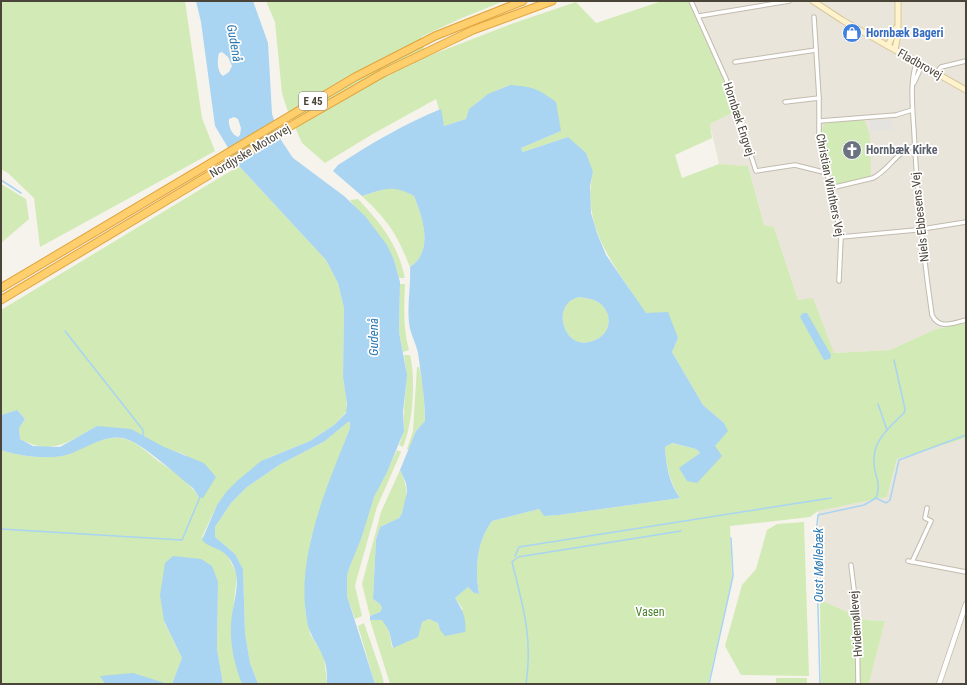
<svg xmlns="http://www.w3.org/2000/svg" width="967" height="685" font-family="'Roboto Condensed',sans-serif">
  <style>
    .residential { fill: #eae5da }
    .green { fill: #d2eab5 }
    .parking { fill: #e5e3e0 }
    .water { fill: #a9d4f2; fill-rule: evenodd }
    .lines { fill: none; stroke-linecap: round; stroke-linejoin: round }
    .stream { stroke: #a9d4f2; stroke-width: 1.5 }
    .minor-casing { stroke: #c2bbae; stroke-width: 5.5 }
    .tertiary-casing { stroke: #c2bbae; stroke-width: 6 }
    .secondary-casing { stroke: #d6c79b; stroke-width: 7 }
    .motorway-casing { stroke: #e0a43c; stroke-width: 9 }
    .minor { stroke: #fff; stroke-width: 3.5 }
    .tertiary { stroke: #fff; stroke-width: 4.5 }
    .secondary { stroke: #fff3cd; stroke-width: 5 }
    .motorway { stroke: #ffcf6e; stroke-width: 7 }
    .labels { text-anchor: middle; stroke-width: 3.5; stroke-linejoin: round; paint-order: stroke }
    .shield { fill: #fff; stroke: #817c74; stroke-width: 1 }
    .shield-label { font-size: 11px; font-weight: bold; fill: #4b4439 }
    .shop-label { font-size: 12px; font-weight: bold; fill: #366cbe; stroke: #fff; text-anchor: start }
    .street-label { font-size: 12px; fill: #4b4439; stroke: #fff }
    .worship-label { font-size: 12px; font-weight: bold; fill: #5b616d; stroke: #fff; text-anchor: start }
    .park-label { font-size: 12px; fill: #4a7f2a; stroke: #fff }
    .water-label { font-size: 13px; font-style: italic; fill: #2e7ab2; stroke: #fff }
  </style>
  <rect width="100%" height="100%" fill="#f6f3ec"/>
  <g class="residential">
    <polygon points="692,1 966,1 966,323 936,329 890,350 834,353 813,299 798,300 774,227 764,225 748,166 719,164 710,124 734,112 694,12"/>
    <polygon points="966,438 966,684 869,684 885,621 866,620 820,600 818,511 887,497 897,459"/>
  </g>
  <g class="green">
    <polygon points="1,1 185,1 202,118 215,151 40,247 34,198 8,173 1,169"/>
    <path d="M266,1H504L462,18L421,37L426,57L514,23L576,2L596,23L662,1H688L722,76L734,112L710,124L712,138L675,155L682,178L719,164L748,166L764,225L774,227L798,300L813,298L834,353L890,350L936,329L966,323V438L897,459L887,497L818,511L810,517L730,526L732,579L708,684H390L370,620L382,619L389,631L392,648L422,622L429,619L438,623L440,630L463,609L455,598L468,587L474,593L479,594C475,567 476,543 492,521L539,509L544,516L559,515L680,498C670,482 666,466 665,447L671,443L696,449L700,453L680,468L715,446L724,423L703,405L672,352L678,338C668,330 655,322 646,313C639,305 633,294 627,285C603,250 583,217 593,172L568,137L523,152L521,148L561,131L510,85C493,92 472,100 466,119L444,126L436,99L371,135L325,163L302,143L287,109L282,93L275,22Z"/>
    <path d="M864,120C873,135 870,160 871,177L834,185L821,130L825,123Z"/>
    <path d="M239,166L326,260L338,283L344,308L343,377L346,396L347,411L334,425L310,441L268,458L217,505L202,537L227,555L237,574L231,629L232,648L242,684H223L217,649L218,582L164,622L182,658L172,684L101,677L105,684H1V450C18,456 43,459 61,456C83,452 104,431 128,440C139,444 149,454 158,461C173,471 189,482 199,497L186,455L97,426C68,442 53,456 20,439L19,428L25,419L17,410L1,415V310Z"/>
    <polygon points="1,184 26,199 29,219 1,243"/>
    <path d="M391,187L405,191L414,196C423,218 434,251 410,267C396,232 389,222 362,196Z"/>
    <path d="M358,199C382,225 397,243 405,278H399L394,260L350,200Z"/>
    <path d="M400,284H405C404,307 403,328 409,350L403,352L399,332Z"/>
    <path d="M580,297C586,298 592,299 598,302C611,310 613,329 599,338C564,359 548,302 580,297Z"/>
    <path d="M404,355H410C416,379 413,424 403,447L399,445C405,432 403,426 404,412C405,389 408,379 404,355Z"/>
    <polygon points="417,367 419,367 423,384 425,421 416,431 409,450 407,449 413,431"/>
    <polygon points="348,422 351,423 350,428 325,494 311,538 306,573 305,610 310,634 324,657 327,684 258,684 250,663 245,633 243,569 235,554 215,537 215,527 231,503 247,487 279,465 325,441"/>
    <polygon points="397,450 401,452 377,507 357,578 355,586 362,616 355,619 347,596 347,575 374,497"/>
    <path d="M400,470C409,488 408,501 399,518L380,527L376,539L373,599L380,604L382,608L380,612L370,616L362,584L381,512Z"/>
    <polygon points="804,522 809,676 741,675 725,646 742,585 756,569 767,530 777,524"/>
    <polygon points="820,600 866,620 885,621 869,684 821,684"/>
    <polygon points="364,623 382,675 384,684 375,684 358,626"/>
    <rect x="776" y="678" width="31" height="6"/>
  </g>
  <polygon class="parking" points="892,119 893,130 870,131 870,120"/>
  <g class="water">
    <path d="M196,1H253L268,43L272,114L281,140L293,158L344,196L365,216L387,245L394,260L400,282L399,332L407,375L403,412L404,431L387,472L374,497L361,539L350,566L347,575V596L375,684H327C327,675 327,665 323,657C318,644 309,635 307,621C295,557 327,487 350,428V422H348L325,441L279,465L247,487L231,503L215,527V537L235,554L243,569L245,633L250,663L258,684H242C235,666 230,646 231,627C231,604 244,582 231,561C222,546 209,549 202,540L217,505L227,491L237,481L261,461L310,441L334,425L346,413L347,404L343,377L344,308L338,283L326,260L239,166L215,126L201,22ZM222,52L228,57L232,66L229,72L223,76C217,72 217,60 219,53ZM234,117L238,119L241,128L240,135L238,137C232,135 228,126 229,119Z"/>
    <path d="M510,85C533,87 537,88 556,102L561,131L521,148L523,152L568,137L586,153L593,172L590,186L591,213L597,233L606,255L646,313L668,312L678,338L672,352L703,405L724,423L728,431L715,446L722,456L697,483L687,481L679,468L700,453L696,449L672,443L665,447C666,465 669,483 680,498L559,515L544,516L539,509L492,521C476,543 475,568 479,594L474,593L468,587L455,598C462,609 467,618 465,632L445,636L440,630L438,623L429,619L422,622L418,637L393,648L389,631L382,620H370V616L380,612L382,608L380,604L373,599L376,539L380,527L399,518L402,513L407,492L406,483L400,470L416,431L425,421C425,398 421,375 418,353C416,343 410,333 409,323C407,304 411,286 410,267C434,251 423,218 414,196C393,184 384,189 362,196L333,171L338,165C372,143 404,124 441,109L444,126L466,119L469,109L488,94ZM580,297C586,298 592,299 598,302C611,310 613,329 599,338C564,359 548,302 580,297Z"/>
    <polygon points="803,313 807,313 831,355 830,359 824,360 800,317"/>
    <path d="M17,410L25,419L19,428L20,439L33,446L60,447L97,426L131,429L164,447L204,463L216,477L203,498L199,497L193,488C175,474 149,449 129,440C106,430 83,452 62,456C44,459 18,456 1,450V415Z"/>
    <polygon points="173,556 201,559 212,566 218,582 217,649 223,684 172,684 182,658 164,621 160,595 165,563"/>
    <polygon points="133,673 168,684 105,684 100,676"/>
  </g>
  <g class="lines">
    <g class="stream">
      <polyline points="1,180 21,193"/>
      <polyline points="65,331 143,430 143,436"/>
      <polyline points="878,404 887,430"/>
      <path d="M876,498C880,485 878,483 875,471C869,443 886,431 904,413L905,409L894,360"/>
      <polyline points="1,529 182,540 200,497"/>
      <polyline points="515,556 519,547 831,498"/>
      <path d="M526,684C533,638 523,606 512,562L518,557L681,531"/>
      <polyline points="709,684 733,576 731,538"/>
      <polyline points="820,684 816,532 818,515 864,505 876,498 886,503 890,500 899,460 966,435"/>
    </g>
    <defs>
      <g id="minor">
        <polyline points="691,1 726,79 756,171 795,165 827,173"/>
        <polyline points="699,16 789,1"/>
        <polyline points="814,17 819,98 819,136 841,237 839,281"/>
        <polyline points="735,62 816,50"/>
        <path d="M917,62C909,79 913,112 914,132C917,193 923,254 932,315C939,330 953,323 966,320"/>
        <polyline points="936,73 941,67 966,61"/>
        <polyline points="914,83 922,65"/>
        <polyline points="785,102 819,98"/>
        <polyline points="820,121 896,115 912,110"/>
        <path d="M831,188L873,178C889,170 897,151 914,146"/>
        <polyline points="841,237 916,230 966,222"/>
        <polyline points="908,561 966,572"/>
        <polyline points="912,562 931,521 925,518 927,508"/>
        <polyline points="851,565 857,614 858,684"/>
      </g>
      <polyline id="tertiary" points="939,684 966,604"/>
      <g id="secondary">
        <polyline points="813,1 842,20 966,90"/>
        <polyline points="888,46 896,28"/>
        <polyline points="895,49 898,35 898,1"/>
      </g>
      <g id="motorway">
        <polyline points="1,288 355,77 435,36 523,1"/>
        <polyline points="1,300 289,127 383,73 473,30 552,1"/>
      </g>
    </defs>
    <use href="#minor" class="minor-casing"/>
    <use href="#tertiary" class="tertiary-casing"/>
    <use href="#secondary" class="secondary-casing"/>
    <use href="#motorway" class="motorway-casing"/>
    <use href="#minor" class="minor"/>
    <use href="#tertiary" class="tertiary"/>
    <use href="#secondary" class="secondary"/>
    <use href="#motorway" class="motorway"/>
  </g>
  <defs>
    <symbol id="shop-disc" viewBox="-11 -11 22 22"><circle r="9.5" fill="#3f7fe0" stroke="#fff"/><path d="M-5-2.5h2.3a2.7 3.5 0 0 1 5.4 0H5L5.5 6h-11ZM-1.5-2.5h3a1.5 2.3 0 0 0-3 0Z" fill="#fff"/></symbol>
    <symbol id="church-disc" viewBox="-11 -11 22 22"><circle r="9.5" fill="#6b7280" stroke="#fff"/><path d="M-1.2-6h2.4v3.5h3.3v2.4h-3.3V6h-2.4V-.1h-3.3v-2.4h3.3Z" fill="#fff"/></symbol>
  </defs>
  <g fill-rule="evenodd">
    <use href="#shop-disc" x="841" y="22" width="22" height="22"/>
    <use href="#church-disc" x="841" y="139" width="22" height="22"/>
  </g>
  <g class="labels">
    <rect class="shield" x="299" y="92" width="28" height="18" rx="3"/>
    <g class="shield-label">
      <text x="313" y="105">E 45</text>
    </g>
    <g class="shop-label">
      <text x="866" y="37">Hornbæk Bageri</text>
    </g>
    <g class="street-label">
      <text transform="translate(920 64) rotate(29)" y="4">Fladbrovej</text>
      <text transform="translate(739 119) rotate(72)" y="4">Hornbæk Engvej</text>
      <text transform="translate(250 151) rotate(-31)" y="4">Nordjyske Motorvej</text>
      <text transform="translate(830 185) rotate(79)" y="4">Christian Winthers Vej</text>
      <text transform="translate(920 217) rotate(-96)" y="4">Niels Ebbesens Vej</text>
      <text transform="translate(856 624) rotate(-94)" y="4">Hvidemøllevej</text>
    </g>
    <g class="worship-label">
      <text x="866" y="154">Hornbæk Kirke</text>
    </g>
    <g class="park-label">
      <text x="650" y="616">Vasen</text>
    </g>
    <g class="water-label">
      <text transform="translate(235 43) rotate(80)" y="5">Gudenå</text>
      <text transform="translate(373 337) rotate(-90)" y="5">Gudenå</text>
      <text transform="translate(818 565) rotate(-90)" y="5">Oust Møllebæk</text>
    </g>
  </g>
  <rect width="967" height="685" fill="none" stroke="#4b4439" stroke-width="4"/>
</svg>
